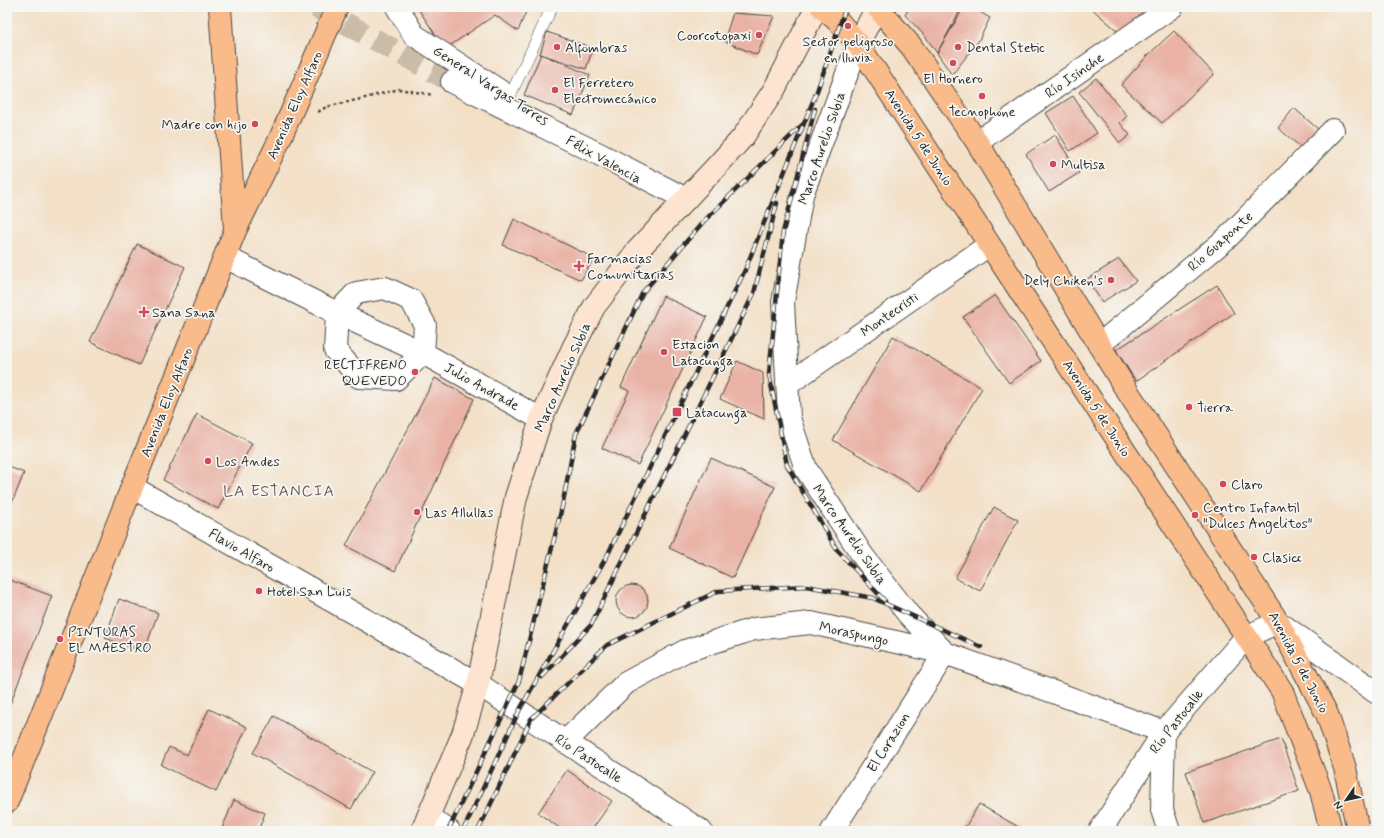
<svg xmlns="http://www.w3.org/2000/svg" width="1384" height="838" font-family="Mynerve,sans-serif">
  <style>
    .building { fill: #e9b2a5 }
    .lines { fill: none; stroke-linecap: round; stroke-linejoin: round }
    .street-tunnel { stroke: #cbbca8; stroke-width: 22; stroke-dasharray: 22 11; stroke-linecap: butt }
    .lane-casing { stroke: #494642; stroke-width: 12 }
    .street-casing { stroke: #494642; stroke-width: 24 }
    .secondary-casing { stroke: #494642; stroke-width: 24 }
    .primary-casing { stroke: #494642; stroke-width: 24 }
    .path { stroke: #494642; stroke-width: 2.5; stroke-dasharray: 3 3; stroke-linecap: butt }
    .lane { stroke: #fff; stroke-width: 11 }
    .street { stroke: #fff; stroke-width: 22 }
    .secondary { stroke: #fde4d1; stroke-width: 22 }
    .primary { stroke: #fabb8b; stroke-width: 22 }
    .rail-casing { stroke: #2b2b2b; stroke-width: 4.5 }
    .rail { stroke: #f6f6f2; stroke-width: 3; stroke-dasharray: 9; stroke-linecap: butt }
    .poi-dot { fill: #d1495b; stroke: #f6f6f2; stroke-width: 1.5 }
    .labels { text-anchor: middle; stroke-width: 3.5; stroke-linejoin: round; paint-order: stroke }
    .poi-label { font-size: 14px; fill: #2b2b2b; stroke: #f6f6f2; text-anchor: start }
    .street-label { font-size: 14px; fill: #2b2b2b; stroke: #f6f6f2 }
    .quarter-label { font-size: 16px; letter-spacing: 1px; fill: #6e5a56; stroke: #f6f6f2 }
  </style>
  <rect width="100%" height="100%" fill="#f6f6f2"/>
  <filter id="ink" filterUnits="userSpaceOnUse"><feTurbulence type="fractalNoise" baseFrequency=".025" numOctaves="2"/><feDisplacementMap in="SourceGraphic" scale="8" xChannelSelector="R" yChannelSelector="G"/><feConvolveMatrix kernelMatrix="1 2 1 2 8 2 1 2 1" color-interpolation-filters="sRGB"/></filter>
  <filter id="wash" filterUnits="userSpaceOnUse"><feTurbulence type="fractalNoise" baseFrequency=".012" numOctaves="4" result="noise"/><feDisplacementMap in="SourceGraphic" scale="16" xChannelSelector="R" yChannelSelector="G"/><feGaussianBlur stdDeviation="0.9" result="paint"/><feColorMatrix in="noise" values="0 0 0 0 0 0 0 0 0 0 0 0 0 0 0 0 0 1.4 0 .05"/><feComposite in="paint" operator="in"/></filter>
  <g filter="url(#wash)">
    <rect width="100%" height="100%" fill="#f3e0c7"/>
    <g id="blocks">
      <g class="building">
        <polygon points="417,7 528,7 518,31 495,15 445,49"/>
        <polygon points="910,7 962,7 937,53 925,36 905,15"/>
        <polygon points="964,7 971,7 990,18 979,40 952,75 937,53"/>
        <polygon points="1090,7 1145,7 1146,8 1121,34"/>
        <polygon points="733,13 774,16 757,55 724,41"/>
        <polygon points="1174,31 1214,74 1162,123 1121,85 1148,55"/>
        <polygon points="547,32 593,48 586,69 540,54"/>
        <polygon points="541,54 590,75 573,115 524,95"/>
        <polygon points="1096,78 1127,116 1120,123 1130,135 1120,143 1079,92"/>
        <polygon points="1073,96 1097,133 1070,151 1046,113"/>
        <polygon points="1294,108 1319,130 1303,149 1278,128"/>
        <polygon points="1055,135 1079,173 1049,192 1026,154"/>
        <polygon points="514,219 594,258 581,280 503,245"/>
        <polygon points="137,244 185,267 139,365 90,342"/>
        <polygon points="1119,259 1136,281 1102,302 1087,279"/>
        <polygon points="1217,285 1234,313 1136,381 1116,350"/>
        <polygon points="995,295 1041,361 1009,383 963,317"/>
        <polygon points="663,296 707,317 638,465 602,448 629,391 621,387"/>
        <polygon points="893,336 982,388 921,491 833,440"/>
        <polygon points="737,361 763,373 764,419 720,399"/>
        <polygon points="435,378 474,399 395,571 346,546"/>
        <polygon points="197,414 252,443 218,509 163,480"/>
        <polygon points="711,458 775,487 733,578 669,548"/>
        <polygon points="7,466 24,473 7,515"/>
        <polygon points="994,507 1018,520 980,591 955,578"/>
        <polygon points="7,579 52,596 7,712"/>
        <circle cx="632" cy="601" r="16"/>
        <polygon points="119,599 158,613 144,652 105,638"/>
        <polygon points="209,709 247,727 216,792 161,765 169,747 187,755"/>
        <polygon points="274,716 372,772 351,809 253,753"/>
        <polygon points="1281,739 1299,791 1204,823 1186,772"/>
        <polygon points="567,770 612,801 591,831 564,831 538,813"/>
        <polygon points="234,800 265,813 258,831 221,831"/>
        <polygon points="979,804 1025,831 963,831"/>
      </g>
    </g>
  </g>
  <g filter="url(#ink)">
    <use href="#blocks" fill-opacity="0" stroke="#494642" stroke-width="1"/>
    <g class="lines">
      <polyline class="street-tunnel" points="316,7 452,82"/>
      <defs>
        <polyline id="lane" points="509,98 552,7"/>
        <g id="street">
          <polyline points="397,7 414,35 503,93"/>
          <polyline points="452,82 597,153 686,199"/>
          <polyline points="977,142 1172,7"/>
          <polyline points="225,257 337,313 423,353 541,419"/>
          <polygon points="385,288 411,300 425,325 423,353 396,379 359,377 335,350 337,313 356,293"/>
          <polyline points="1099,345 1227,238 1333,130"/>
          <polyline points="788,384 989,245"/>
          <polyline points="132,487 478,684 701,831"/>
          <polyline points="1164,732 1162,810 1169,831"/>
          <polyline points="565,742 626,683 685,651 754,629 811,623 945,653 1164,732"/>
          <polyline points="428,817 449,831"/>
          <polyline points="832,831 945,653 908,614 863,556 806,469 789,418 783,302 802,195 858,44"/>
          <polyline points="1100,831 1164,732 1246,637 1278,622 1377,693"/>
        </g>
        <g id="secondary">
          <polyline points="858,44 877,7"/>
          <polyline points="422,831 463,734 478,684 516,497 541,419 573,348 594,307 636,252 716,167 743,137 774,90 817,7"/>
        </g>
        <g id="primary">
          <polyline points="220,7 235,229"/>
          <polyline points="822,7 840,23 858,44 1282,691 1321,791 1331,831"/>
          <polyline points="877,7 911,46 977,142 1124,386 1278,622 1327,714 1345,768 1358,831"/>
          <polyline points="7,802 132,487 235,231 279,141 337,7"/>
        </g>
      </defs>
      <use href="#lane" class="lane-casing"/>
      <use href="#street" class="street-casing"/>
      <use href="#secondary" class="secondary-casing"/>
      <use href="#primary" class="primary-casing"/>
      <polyline class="path" points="318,112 326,107 365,98 399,89 433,95"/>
      <use href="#lane" class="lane"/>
      <use href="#street" class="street"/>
      <use href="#secondary" class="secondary"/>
      <use href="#primary" class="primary"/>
      <defs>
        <g id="rail">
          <polyline points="815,109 783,232 769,374 787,465 837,550 885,601"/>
          <polyline points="542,677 591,625 754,293 777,203"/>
          <polyline points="448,831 519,681 562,507 576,434 643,292 703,222 802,125"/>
          <polyline points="463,831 519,711 608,554 745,270 817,91 846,7"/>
          <polyline points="478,831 531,719 607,645 718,591 806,586 873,598 981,647"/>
        </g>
      </defs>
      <use href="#rail" class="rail-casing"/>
      <use href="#rail" class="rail"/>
    </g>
  </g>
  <g class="poi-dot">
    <circle cx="848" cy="26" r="4"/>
    <circle cx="759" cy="35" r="4"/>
    <circle cx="557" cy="47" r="4"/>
    <circle cx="958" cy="47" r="4"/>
    <circle cx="953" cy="63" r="4"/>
    <circle cx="555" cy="90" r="4"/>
    <circle cx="982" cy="96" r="4"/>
    <circle cx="255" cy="124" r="4"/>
    <circle cx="1053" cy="164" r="4"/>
    <path d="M577 260h4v4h4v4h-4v4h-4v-4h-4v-4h4z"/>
    <circle cx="1111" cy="280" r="4"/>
    <path d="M142 306h4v4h4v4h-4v4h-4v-4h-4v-4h4z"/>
    <circle cx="664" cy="352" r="4"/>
    <circle cx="415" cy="372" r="4"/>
    <circle cx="1189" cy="407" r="4"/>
    <rect x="672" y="407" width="10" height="10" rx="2"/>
    <circle cx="208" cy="461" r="4"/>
    <circle cx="1223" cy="484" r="4"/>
    <circle cx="417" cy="512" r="4"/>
    <circle cx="1195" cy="515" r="4"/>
    <circle cx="1254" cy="557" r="4"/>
    <circle cx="259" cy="591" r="4"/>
    <circle cx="60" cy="639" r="4"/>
  </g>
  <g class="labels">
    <g class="poi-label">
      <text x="751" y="40" text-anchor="end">Coorcotopaxi</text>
      <text x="848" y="46" text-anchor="middle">Sector peligroso<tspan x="848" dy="16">en lluvia</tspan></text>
      <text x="565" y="52">Alfombras</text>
      <text x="966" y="52">Dental Stetic</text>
      <text x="953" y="83" text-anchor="middle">El Hornero</text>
      <text x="563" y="87">El Ferretero<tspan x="563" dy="16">Electromecánico</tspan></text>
      <text x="982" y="116" text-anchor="middle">Tecnophone</text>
      <text x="247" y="129" text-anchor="end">Madre con hijo</text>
      <text x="1061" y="169">Multisa</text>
      <text x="587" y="263">Farmacias<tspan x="587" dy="16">Comunitarias</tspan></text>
      <text x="1103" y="285" text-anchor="end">Dely Chiken's</text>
      <text x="152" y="317">Sana Sana</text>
      <text x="672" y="349">Estacion<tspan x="672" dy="16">Latacunga</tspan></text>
      <text x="407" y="369" text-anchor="end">RECTIFRENO<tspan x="407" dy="16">QUEVEDO</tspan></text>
      <text x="1197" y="412">Tierra</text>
      <text x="686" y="417">Latacunga</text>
      <text x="216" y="466">Los Andes</text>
      <text x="1231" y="489">Claro</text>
      <text x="1203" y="512">Centro Infantil<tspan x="1203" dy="16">"Dulces Angelitos"</tspan></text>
      <text x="425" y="517">Las Allullas</text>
      <text x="1262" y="562">Clasicc</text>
      <text x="267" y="596">Hotel San Luis</text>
      <text x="68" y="636">PINTURAS<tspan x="68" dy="16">EL MAESTRO</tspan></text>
    </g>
    <g class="street-label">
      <text transform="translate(1074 75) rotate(-35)" y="5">Río Isinche</text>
      <text transform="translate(491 85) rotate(33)" y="5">General Vargas Torres</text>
      <text transform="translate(294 105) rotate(-66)" y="5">Avenida Eloy Alfaro</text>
      <text transform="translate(919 137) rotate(57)" y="5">Avenida 5 de Junio</text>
      <text transform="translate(821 148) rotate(-71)" y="5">Marco Aurelio Subia</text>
      <text transform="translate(604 159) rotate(29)" y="5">Félix Valencia</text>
      <text transform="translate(1220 241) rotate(-42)" y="5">Río Guaponte</text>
      <text transform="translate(889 314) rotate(-35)" y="5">Montecristi</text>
      <text transform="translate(562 377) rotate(-66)" y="5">Marco Aurelio Subia</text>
      <text transform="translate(482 386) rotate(29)" y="5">Julio Andrade</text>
      <text transform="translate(166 402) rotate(-68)" y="5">Avenida Eloy Alfaro</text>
      <text transform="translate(1097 408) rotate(57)" y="5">Avenida 5 de Junio</text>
      <text transform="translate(850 534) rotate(55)" y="5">Marco Aurelio Subia</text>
      <text transform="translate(242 550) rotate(30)" y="5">Flavio Alfaro</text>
      <text transform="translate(854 633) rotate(12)" y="5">Moraspungo</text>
      <text transform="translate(1299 662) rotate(62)" y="5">Avenida 5 de Junio</text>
      <text transform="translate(1176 721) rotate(-52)" y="5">Río Pastocalle</text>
      <text transform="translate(888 742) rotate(-58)" y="5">El Corazion</text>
      <text transform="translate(589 758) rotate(33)" y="5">Río Pastocalle</text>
    </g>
    <g class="quarter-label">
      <text x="279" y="496">LA ESTANCIA</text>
    </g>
  </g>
  <rect width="1384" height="838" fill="none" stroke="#f6f6f2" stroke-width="24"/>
  <g transform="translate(1346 800) rotate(236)" stroke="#f6f6f2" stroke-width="3" paint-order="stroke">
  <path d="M0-3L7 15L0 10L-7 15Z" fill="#2b2b2b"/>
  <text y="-6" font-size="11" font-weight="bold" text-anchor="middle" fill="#2b2b2b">N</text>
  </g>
</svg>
